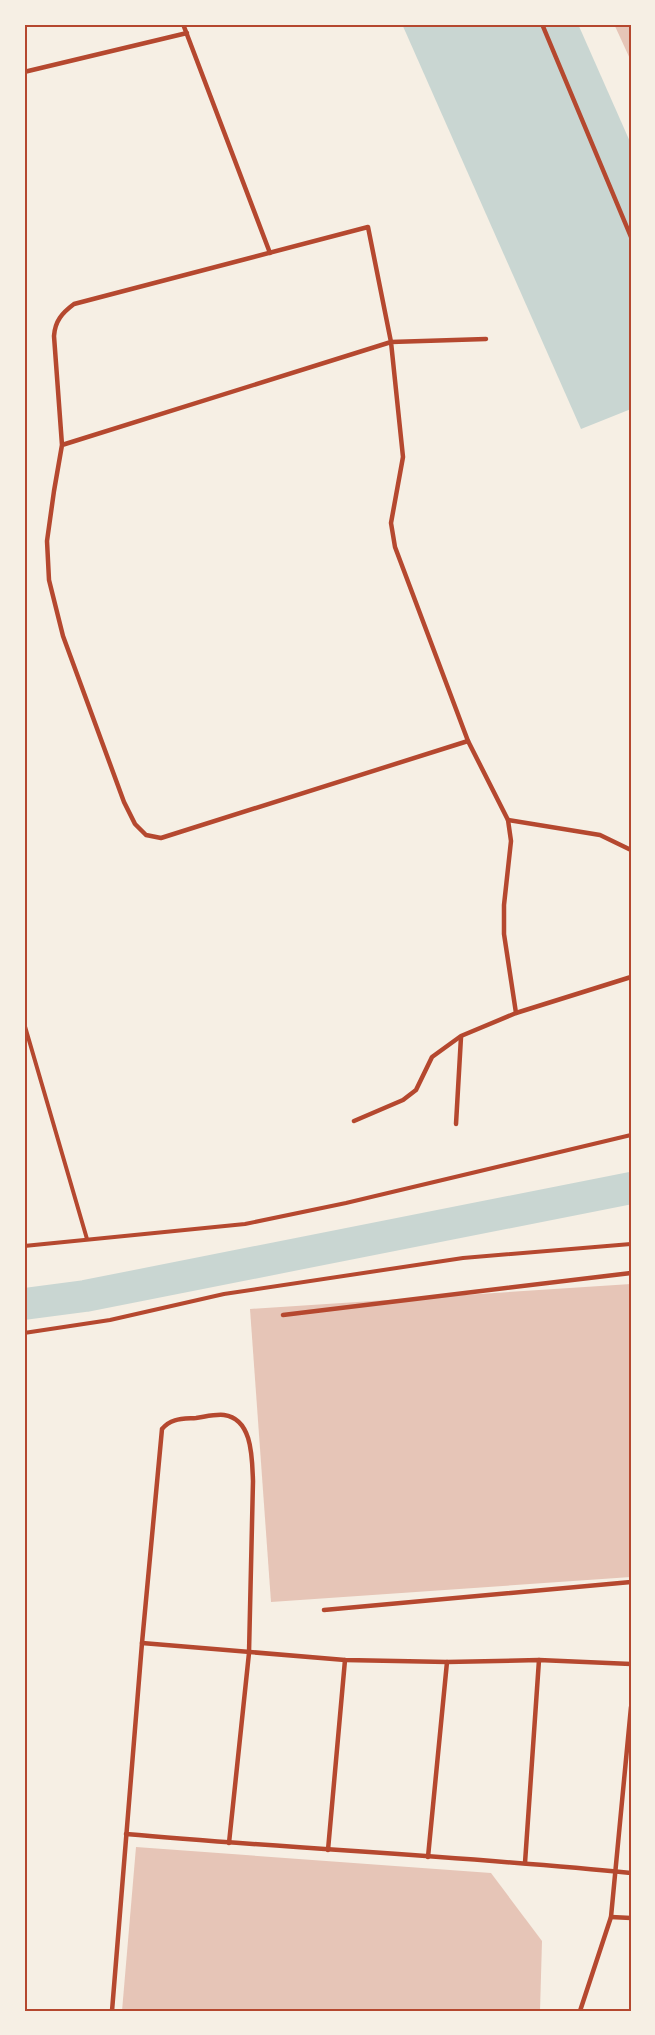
<svg xmlns="http://www.w3.org/2000/svg" width="655" height="2035" font-family="Lato,sans-serif">
  <style>
    .water { fill: #c9d6d2 }
    .lines { fill: none; stroke-linecap: round; stroke-linejoin: round }
    .canal { stroke: #c9d6d2; stroke-width: 32 }
    .building { fill: #e6c5b7 }
    .path { stroke: #b5482f; stroke-width: 4 }
    .service { stroke: #b5482f; stroke-width: 4.5 }
    .neatline { fill: none; stroke: #b5482f; stroke-width: 2 }
  </style>
  <rect width="100%" height="100%" fill="#f6efe4"/>
  <polygon class="water" points="402,24 578,24 631,144 631,409 581,429"/>
  <g class="lines">
    <polyline class="canal" points="24,1304 85,1296 631,1188"/>
  </g>
  <g class="building">
    <polygon points="614,24 631,24 631,61"/>
    <polygon points="631,1284 631,1577 271,1602 250,1309"/>
    <polygon points="136,1847 491,1873 542,1941 540,2011 122,2011"/>
  </g>
  <g class="lines">
    <g class="path">
      <polyline points="24,1023 87,1239"/>
      <polyline points="24,1246 245,1224 346,1203 631,1135"/>
      <polyline points="24,1333 110,1320 224,1294 463,1258 631,1244"/>
    </g>
    <g class="service">
      <polyline points="183,24 270,253"/>
      <polyline points="542,24 631,237"/>
      <polyline points="24,72 187,33"/>
      <polyline points="486,339 391,342 403,457 391,523 395,547 468,741 508,820 511,841 504,905 504,934 516,1013"/>
      <path d="M62,445L391,342L368,227L74,304C62,313 55,321 54,336L62,445L54,491L47,541L49,580L63,636L124,802L135,824L146,835L161,838L468,741"/>
      <polyline points="508,820 600,835 631,850"/>
      <polyline points="354,1121 403,1100 416,1090 432,1057 461,1036 516,1013 631,977"/>
      <polyline points="456,1124 461,1037"/>
      <polyline points="283,1315 631,1273"/>
      <polyline points="324,1610 631,1582"/>
      <polyline points="142,1643 345,1660 447,1662 539,1660 631,1664"/>
      <path d="M126,1834C294,1849 463,1856 631,1873"/>
      <polyline points="328,1850 345,1660"/>
      <polyline points="428,1857 447,1662"/>
      <polyline points="525,1863 539,1660"/>
      <polyline points="611,1917 631,1918"/>
      <path d="M112,2011L142,1643L162,1429C171,1418 182,1419 196,1418C204,1417 215,1414 224,1415C253,1419 252,1459 253,1481L249,1653L229,1843"/>
      <polyline points="580,2011 611,1917 631,1707"/>
    </g>
  </g>
  <rect width="655" height="2035" fill="none" stroke="#f6efe4" stroke-width="51"/>
  <rect x="26" y="26" width="604" height="1984" class="neatline"/>
</svg>
